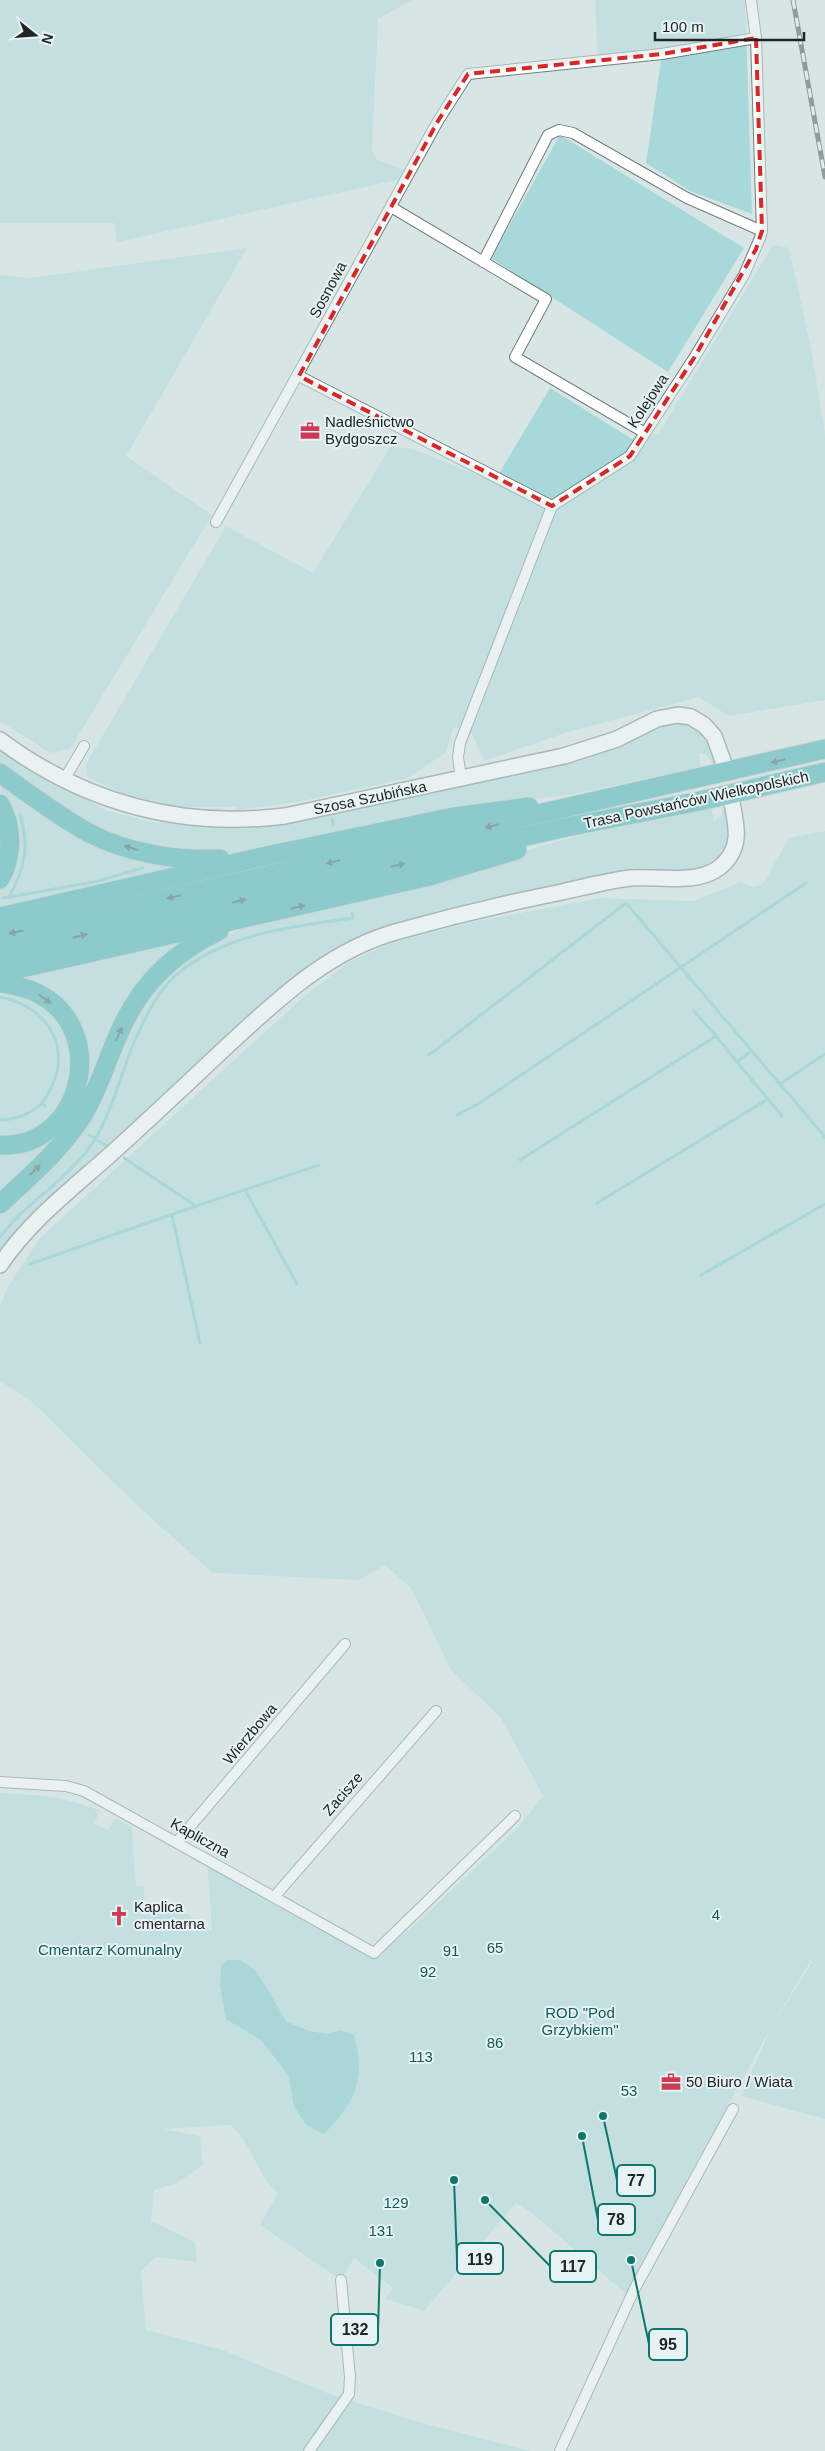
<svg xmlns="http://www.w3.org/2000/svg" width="825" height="2451" font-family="Helvetica,sans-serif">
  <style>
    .green { fill: #a8d8d9 }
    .water { fill: #71c4c6 }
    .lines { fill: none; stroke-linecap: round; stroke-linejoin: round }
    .stream { stroke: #71c4c6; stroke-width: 3 }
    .street-casing { stroke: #727e7e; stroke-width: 12 }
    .secondary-casing { stroke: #727e7e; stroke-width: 18 }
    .highway-casing { stroke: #c1c2c2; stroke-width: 21 }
    .street { stroke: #fff; stroke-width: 10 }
    .secondary { stroke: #fff; stroke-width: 15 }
    .highway { stroke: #32a9ad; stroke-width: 19 }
    .rail-casing { stroke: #3b4141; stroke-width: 5 }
    .rail { stroke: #e6f2f3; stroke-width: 3; stroke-dasharray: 9; stroke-linecap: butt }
    .oneway { fill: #275a5b }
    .marked { fill: none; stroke: #d62828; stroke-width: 4; stroke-dasharray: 10 6; stroke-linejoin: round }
    .labels { text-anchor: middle; stroke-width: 4; stroke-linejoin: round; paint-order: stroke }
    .street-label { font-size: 15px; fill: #202525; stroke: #e6f2f3 }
    .poi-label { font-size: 15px; fill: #202525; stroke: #e6f2f3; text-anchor: start }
    .park-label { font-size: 15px; fill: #135a5c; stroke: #e6f2f3 }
    .leader { fill: none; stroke: #0f766e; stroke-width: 2 }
    .callout-dot { fill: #0f766e; stroke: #e6f2f3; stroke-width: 2 }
    .callout { fill: #e6f2f3; stroke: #0f766e; stroke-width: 2 }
    .callout-label { font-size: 16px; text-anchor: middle; font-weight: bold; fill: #202525 }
  </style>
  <rect width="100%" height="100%" fill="#d8e5e5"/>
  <g class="green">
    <polygon points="0,0 412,0 378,19 372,150 376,159 405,170 401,179 117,242 114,223 0,223"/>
    <polygon points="595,0 745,0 752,214 690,191 646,163 662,54 598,61"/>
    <polygon points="560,135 744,248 668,372 491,258"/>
    <polygon points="773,245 789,248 811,348 825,434 825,700 729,716 699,697 568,732 484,761 472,734 454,727 445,753 408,778 298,802 235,810 236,807 179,807 126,795 87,777 86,764 226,526 313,573 391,446 416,450 494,482 550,388 632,439 659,433"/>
    <polygon points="247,248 126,456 212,515 70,749 50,753 0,721 0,275 30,278"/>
    <path d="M669,724C684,723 704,728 711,743C714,749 714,757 716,763L713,764L705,754L699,753L701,767L568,795L415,814L253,851L215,855L177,853L97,829L0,765V747L105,810L151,822L201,825L332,813L596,755L630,742L662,725Z"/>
    <polygon points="0,778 72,828 200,865 0,911 0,890 6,880"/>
    <polygon points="727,804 731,828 725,853 708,867 689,871 649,871 429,917 375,931 338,948 0,1253 0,1213 71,1141 145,1002 177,965 222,937 247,927 391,894 557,841 711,807 714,822 721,816 724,805"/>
    <path d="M825,831V2119L741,2096L772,2026L812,1962L802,1955L810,1962C766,2033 727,2108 686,2181V2185L626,2294L532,2213L516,2203L424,2311L386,2299L393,2288L354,2258L341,2280L260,2225L278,2193C256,2175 253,2144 230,2125L162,2129L200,2136L203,2165L175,2184L154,2190L151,2221L195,2242L197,2262L156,2257L141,2271L146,2330L223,2350L327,2393L415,2421L530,2451H0V1793C37,1795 65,1796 100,1811L94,1823L108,1830L115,1818L132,1827L136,1886H144L145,1908H178L212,1931L207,1859L373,1956L383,1955L382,1951L409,1930L517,1829L543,1796L501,1718L451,1670L411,1588L385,1565L359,1580L213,1573L142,1510L30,1400L0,1381V1307L7,1288L41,1237L302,998L349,962L388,944L472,922L601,898L693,901L736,884L738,881L754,887L763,884L789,838Z"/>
    <polygon points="196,936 174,953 68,1129 0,1196 0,1150 61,1126 78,1025 5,979"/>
    <polygon points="0,990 19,993 54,1014 73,1050 64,1103 34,1131 0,1140"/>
  </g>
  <path class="water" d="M227,1960H241L256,1971L287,2022L309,2031L327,2034L341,2030L354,2035C366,2079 356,2101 324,2134L306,2125L294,2106L289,2076L261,2040L226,2019L220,1986L221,1965Z"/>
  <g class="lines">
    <g class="stream">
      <polyline points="332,819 333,824"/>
      <path d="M9,897C25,868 30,846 20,814"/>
      <polyline points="4,898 94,882 143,868"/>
      <path d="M0,997C55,1008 76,1058 42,1103"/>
      <polyline points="694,1011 716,1036"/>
      <polyline points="429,1055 626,903 825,1137"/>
      <polyline points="780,1084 825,1054"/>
      <polyline points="768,1099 782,1116"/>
      <polyline points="457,1115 478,1104 806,883"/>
      <path d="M0,1120C17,1119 29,1115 42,1103L45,1106"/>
      <polyline points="89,1135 107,1146"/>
      <polyline points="124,1158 196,1206 319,1165"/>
      <polyline points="520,1160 716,1036 737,1062"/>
      <polyline points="245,1190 297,1284"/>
      <polyline points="597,1203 768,1099 737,1062 751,1051"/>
      <polyline points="172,1215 200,1343"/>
      <path d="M0,1237C8,1228 16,1217 26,1209C50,1187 77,1168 95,1139C112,1111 122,1071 135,1040C145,1018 157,992 175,976C222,934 293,926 353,918L352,913"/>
      <polyline points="30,1264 196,1206"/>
      <polyline points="701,1275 825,1204"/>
    </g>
    <defs>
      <g id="street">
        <polyline points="391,207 546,299 515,357 645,433"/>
        <polyline points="483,262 548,135 559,130 573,133 687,198 762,231"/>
        <polyline points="299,376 552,506"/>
        <polyline points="216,522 438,121 468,74 662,54 756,38"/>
        <polyline points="461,778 458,757 460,743 552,506 630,456 694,358 744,275 760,238 762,231 756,38 751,0"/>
        <polyline points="64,780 84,746"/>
        <polyline points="0,1782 66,1786 84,1791 374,1953 515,1816"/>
        <polyline points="177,1842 345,1644"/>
        <polyline points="274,1897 436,1711"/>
        <polyline points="309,2451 349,2394 350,2377 341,2280"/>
        <polyline points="560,2451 634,2290 733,2109"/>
      </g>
      <g id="secondary">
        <path d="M0,740C85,803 179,829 285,816L564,756L617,739L657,719L678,715L691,717L704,725L714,736L723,761"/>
        <path d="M0,1265C32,1217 80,1183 122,1144C156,1113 190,1081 224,1049C276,1001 328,950 399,931C453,916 507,903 562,892C584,887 607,881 630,878C657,876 699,885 720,867C742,849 737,827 732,803"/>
      </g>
      <g id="highway">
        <path d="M0,773C29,794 58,816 89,833C127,853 177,861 220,859"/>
        <path d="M0,804C13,826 13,857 0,879"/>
        <polyline points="0,917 266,856 453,817 529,807"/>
        <polyline points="0,936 825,749"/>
        <polyline points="0,954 567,827 700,801 825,772"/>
        <polyline points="0,973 430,876 517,850"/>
        <path d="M0,983C13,985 25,987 37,993C112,1030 81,1150 0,1145"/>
        <path d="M0,1204C29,1177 62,1149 83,1115C99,1089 107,1059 120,1031C140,985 174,952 219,931"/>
      </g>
    </defs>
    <use href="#street" class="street-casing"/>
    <use href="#secondary" class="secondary-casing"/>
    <use href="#highway" class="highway-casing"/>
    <use href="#street" class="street"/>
    <use href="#secondary" class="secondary"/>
    <use href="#highway" class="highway"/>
    <defs>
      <polyline id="rail" points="793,0 825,177"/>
    </defs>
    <use href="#rail" class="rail-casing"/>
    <use href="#rail" class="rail"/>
  </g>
  <defs><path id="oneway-solid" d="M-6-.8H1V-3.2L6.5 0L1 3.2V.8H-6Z" transform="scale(1.25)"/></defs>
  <g class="oneway">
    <use href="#oneway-solid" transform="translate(778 761) rotate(167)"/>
    <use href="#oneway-solid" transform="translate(492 826) rotate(167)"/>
    <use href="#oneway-solid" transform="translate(131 848) rotate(-164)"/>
    <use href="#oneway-solid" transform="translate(333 862) rotate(167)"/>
    <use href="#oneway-solid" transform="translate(398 865) rotate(-13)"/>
    <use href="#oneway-solid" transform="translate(174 897) rotate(167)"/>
    <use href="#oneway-solid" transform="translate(239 901) rotate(-13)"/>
    <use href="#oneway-solid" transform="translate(298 907) rotate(-13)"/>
    <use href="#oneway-solid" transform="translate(16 932) rotate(168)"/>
    <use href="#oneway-solid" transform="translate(80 936) rotate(-13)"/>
    <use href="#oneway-solid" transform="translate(45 999) rotate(36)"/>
    <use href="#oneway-solid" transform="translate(119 1034) rotate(-67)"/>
    <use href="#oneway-solid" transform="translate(35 1170) rotate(-44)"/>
  </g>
  <path d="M0 0H825V2451H0ZM756,38L762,231L756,249L694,358L630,456L552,506L299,376L438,121L468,74L662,54Z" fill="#d8e5e5" fill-opacity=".55" fill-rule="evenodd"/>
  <path class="marked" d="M756,38L762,231L756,249L694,358L630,456L552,506L299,376L438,121L468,74L662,54Z"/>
  <defs>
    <symbol id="office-bare" viewBox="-9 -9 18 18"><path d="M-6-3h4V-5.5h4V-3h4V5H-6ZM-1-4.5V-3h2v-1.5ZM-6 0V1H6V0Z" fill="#cb3b55" stroke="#e6f2f3" stroke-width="2.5" paint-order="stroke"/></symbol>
    <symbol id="church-bare" viewBox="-9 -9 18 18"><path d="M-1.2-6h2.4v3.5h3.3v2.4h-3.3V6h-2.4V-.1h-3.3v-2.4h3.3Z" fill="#cb3b55" stroke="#e6f2f3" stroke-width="2.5" paint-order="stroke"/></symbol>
  </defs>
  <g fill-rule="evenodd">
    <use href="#office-bare" x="296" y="417" width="28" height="28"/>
    <use href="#church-bare" x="105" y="1902" width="28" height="28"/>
    <use href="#office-bare" x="657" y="2068" width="28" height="28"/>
  </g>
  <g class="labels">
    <g class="street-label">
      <text transform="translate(328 290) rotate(-62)" y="5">Sosnowa</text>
      <text transform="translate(648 401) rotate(-57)" y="5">Kolejowa</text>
      <text transform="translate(370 798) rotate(-12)" y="5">Szosa Szubińska</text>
      <text transform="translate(696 800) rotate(-12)" y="5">Trasa Powstańców Wielkopolskich</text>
      <text transform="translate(250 1734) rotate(-50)" y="5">Wierzbowa</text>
      <text transform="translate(343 1794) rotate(-49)" y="5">Zacisze</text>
      <text transform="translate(200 1838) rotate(29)" y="5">Kapliczna</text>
    </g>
    <g class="poi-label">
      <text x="325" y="427">Nadleśnictwo<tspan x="325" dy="17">Bydgoszcz</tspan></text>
      <text x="134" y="1912">Kaplica<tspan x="134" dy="17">cmentarna</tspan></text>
      <text x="686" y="2087">50 Biuro / Wiata</text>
    </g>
    <g class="park-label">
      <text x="716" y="1920">4</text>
      <text x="495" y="1953">65</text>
      <text x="110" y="1955">Cmentarz Komunalny</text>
      <text x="451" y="1956">91</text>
      <text x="428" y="1977">92</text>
      <text x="580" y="2018">ROD "Pod<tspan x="580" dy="17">Grzybkiem"</tspan></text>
      <text x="495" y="2048">86</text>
      <text x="421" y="2062">113</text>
      <text x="629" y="2096">53</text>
      <text x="396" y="2208">129</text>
      <text x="381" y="2236">131</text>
    </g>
  </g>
  <path class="leader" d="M603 2116L617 2180M582 2136L598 2220M454 2180L457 2259M485 2200L550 2266M380 2263L378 2330M631 2260L649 2344"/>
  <g class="callout-dot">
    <circle cx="603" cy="2116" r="5"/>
    <circle cx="582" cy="2136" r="5"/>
    <circle cx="454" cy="2180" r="5"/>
    <circle cx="485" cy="2200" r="5"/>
    <circle cx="380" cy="2263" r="5"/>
    <circle cx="631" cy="2260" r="5"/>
  </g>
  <g class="callout">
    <rect x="617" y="2165" width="38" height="31" rx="5"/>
    <rect x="598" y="2204" width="37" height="31" rx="5"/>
    <rect x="457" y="2243" width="46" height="31" rx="5"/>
    <rect x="550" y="2251" width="46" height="31" rx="5"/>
    <rect x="331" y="2314" width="47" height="31" rx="5"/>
    <rect x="649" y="2329" width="38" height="31" rx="5"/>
  </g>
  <g class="callout-label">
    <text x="636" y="2186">77</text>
    <text x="616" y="2225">78</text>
    <text x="480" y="2265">119</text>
    <text x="573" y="2272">117</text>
    <text x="355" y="2335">132</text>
    <text x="668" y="2350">95</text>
  </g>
  <g transform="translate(35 35) rotate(107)" stroke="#e6f2f3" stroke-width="4" paint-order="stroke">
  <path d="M0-4L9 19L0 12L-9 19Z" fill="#202525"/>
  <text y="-8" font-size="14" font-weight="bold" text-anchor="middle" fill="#202525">N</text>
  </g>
  <path d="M655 32v8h149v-8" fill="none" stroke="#202525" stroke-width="2.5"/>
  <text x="662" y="32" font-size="15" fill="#202525" stroke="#e6f2f3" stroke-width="4" paint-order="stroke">100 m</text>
</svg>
